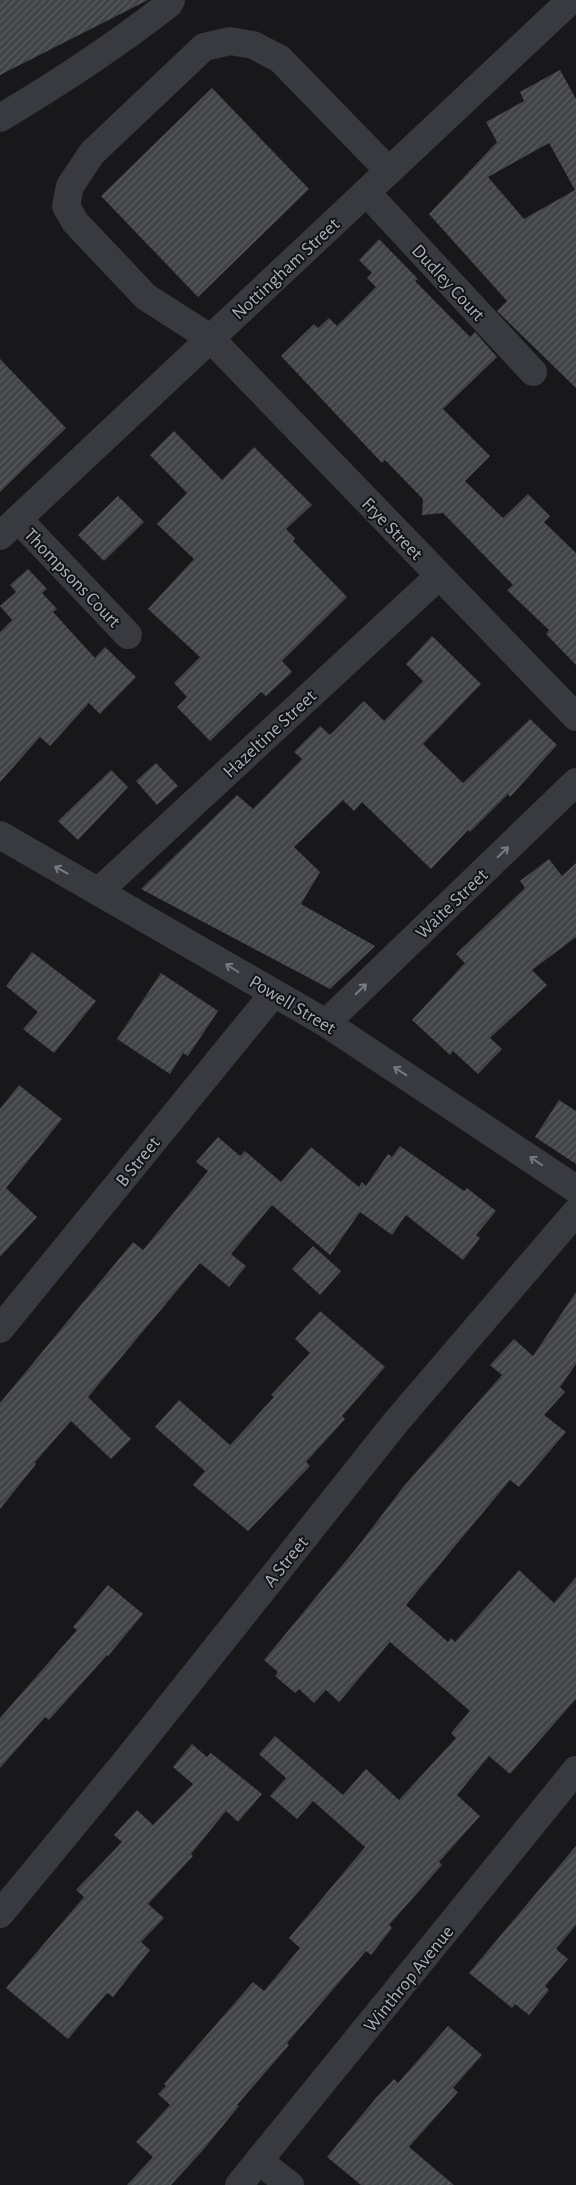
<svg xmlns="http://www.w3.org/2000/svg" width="576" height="2185" font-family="'Alegreya Sans',sans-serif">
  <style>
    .building { fill: url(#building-hatch); fill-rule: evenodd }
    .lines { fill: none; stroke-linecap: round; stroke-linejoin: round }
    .minor { stroke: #383a3f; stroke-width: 28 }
    .oneway { stroke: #777b83 }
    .labels { text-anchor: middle; stroke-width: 4; stroke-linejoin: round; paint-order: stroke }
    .street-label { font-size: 19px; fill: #aab1ba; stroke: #131315 }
  </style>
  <defs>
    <pattern id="building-hatch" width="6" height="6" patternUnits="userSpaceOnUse" patternTransform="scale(1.25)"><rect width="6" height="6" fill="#424347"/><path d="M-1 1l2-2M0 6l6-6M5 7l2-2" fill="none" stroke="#5b5c5f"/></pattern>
  </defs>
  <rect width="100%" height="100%" fill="#18181a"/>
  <g class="building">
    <polygon points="0,0 148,0 0,75"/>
    <path d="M560,70L576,99V388L497,311L507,301L429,214L497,142L486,122L524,101L520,92ZM549,143L575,190L524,219L488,177Z"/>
    <polygon points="212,88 309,189 198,297 101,196"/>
    <polygon points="379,239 418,279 415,281 470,337 475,332 497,357 443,409 490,456 465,481 503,518 528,494 550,516 544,522 576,553 576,665 546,634 549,630 507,590 513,585 443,513 422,515 423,499 385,460 382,463 281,356 314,324 318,328 329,318 337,326 376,287 367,278 372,273 359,260"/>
    <polygon points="0,359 66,428 0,492"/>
    <polygon points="174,431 222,480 254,447 312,505 286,529 295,538 293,541 347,597 282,661 292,672 266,696 261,692 210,741 177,707 187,697 174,683 200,657 148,609 194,559 157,524 187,493 150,455"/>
    <polygon points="118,496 144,522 104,561 78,535"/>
    <polygon points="28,569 47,589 42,593 57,609 53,612 95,658 105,647 136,677 100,714 89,703 50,746 40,737 0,782 0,632 12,620 0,606 16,592 10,585"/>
    <polygon points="432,636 481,684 423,744 463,783 530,719 557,745 510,797 508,794 470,832 468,830 431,869 362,802 354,811 343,800 294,847 320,872 301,904 375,946 330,989 141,889 237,795 253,809 302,759 294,752 320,726 330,735 364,701 384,721 423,681 406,664"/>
    <polygon points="156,763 178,786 157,805 136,781"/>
    <polygon points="111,770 128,787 78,840 58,821"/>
    <polygon points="549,859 562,876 576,863 576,937 532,970 547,985 490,1038 502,1049 478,1074 453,1051 450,1055 412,1020 465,963 456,954 525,888 520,881"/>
    <polygon points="32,952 96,1001 54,1053 23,1029 38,1012 6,986"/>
    <polygon points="161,973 218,1011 188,1056 183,1053 170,1074 117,1039"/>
    <polygon points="19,1085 62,1119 6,1188 37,1217 0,1257 0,1109"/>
    <polygon points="559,1100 576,1111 576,1164 535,1137"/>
    <polygon points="218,1137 240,1156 245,1151 281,1182 311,1147 359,1187 362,1182 366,1186 388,1154 392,1157 400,1146 464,1191 467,1188 496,1211 476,1235 480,1238 463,1260 406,1215 392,1235 360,1212 330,1255 272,1205 231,1254 246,1266 229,1287 200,1263 88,1397 131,1439 111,1459 71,1421 35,1462 36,1464 0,1509 0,1403 133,1242 143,1250 208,1171 196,1162"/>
    <polygon points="313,1246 341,1271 320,1295 292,1269"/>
    <polygon points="576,1292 576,1364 560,1387 565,1392 544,1415 566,1432 519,1487 510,1480 406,1605 448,1642 451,1638 455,1642 519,1570 554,1603 576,1577 576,1699 510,1774 489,1756 457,1795 480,1816 439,1862 442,1865 389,1925 392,1928 371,1955 366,1951 287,2043 289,2045 237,2105 239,2106 203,2150 171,2185 127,2185 153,2157 136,2142 170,2105 158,2094 166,2086 164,2084 253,1982 264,1991 300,1948 289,1938 365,1847 313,1801 297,1819 270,1796 286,1778 259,1754 275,1736 343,1795 366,1769 399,1800 456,1738 451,1733 470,1711 390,1642 339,1702 326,1690 314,1703 299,1689 295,1693 275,1676 278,1672 264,1660 359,1545 404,1486 502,1375 490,1365 514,1339 533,1356"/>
    <polygon points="320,1311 385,1367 342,1416 345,1419 306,1462 310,1466 248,1531 193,1485 205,1471 155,1427 179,1400 230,1445 274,1397 271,1395 310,1353 295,1339"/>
    <polygon points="108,1585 143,1614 108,1656 107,1655 49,1720 45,1717 0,1768 0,1718 77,1630 73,1627"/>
    <polygon points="192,1744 207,1757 211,1753 262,1794 238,1822 226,1811 191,1854 193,1856 148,1904 164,1918 141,1942 150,1950 113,1997 107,1993 68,2039 6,1988 84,1897 76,1890 122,1842 114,1835 137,1810 153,1825 193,1784 173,1767"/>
    <polygon points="576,1846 576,1925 556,1949 568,1959 545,1986 549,1990 529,2015 515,2004 512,2008 469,1973"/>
    <polygon points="448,2026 482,2055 453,2088 458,2092 409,2147 454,2185 361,2185 327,2157 376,2098 394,2079 398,2083"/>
  </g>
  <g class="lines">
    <g class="minor">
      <path d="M0,118C59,83 115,46 169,4L171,0"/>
      <polyline points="389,171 280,59 253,45 230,41 204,47 92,153 70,186 66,206 75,222 146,297 210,338 576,717"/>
      <polyline points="366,192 533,372"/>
      <polyline points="18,519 128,635"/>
      <polyline points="0,536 571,0"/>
      <polyline points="0,835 326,1023 576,1189"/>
      <polyline points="99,891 439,576"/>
      <polyline points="326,1023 576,782"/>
      <polyline points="0,1329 274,993"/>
      <polyline points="0,1914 127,1760 396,1422 576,1212"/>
      <polyline points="259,2161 290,2185"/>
      <polyline points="239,2185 576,1770"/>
    </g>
  </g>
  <defs><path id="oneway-shaft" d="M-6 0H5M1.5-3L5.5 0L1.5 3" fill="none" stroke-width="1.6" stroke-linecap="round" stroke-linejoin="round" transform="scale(1.25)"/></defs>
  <g class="oneway">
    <use href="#oneway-shaft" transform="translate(503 852) rotate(-44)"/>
    <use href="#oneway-shaft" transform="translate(61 870) rotate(-151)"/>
    <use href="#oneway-shaft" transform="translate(232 968) rotate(-148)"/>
    <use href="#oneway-shaft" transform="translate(361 989) rotate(-44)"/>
    <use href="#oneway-shaft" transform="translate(400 1071) rotate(-147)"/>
    <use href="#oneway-shaft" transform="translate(536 1161) rotate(-146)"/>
  </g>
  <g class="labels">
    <g class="street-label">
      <text transform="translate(285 268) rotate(-43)" y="7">Nottingham Street</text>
      <text transform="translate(449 282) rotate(47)" y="7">Dudley Court</text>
      <text transform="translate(393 528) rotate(46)" y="7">Frye Street</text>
      <text transform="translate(73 577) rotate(46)" y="7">Thompsons Court</text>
      <text transform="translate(269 733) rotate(-43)" y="7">Hazeltine Street</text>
      <text transform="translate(451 903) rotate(-44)" y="7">Waite Street</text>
      <text transform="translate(293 1004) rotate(31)" y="7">Powell Street</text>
      <text transform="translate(137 1161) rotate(-51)" y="7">B Street</text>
      <text transform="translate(285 1561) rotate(-51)" y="7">A Street</text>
      <text transform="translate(408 1978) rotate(-51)" y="7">Winthrop Avenue</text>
    </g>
  </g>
</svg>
